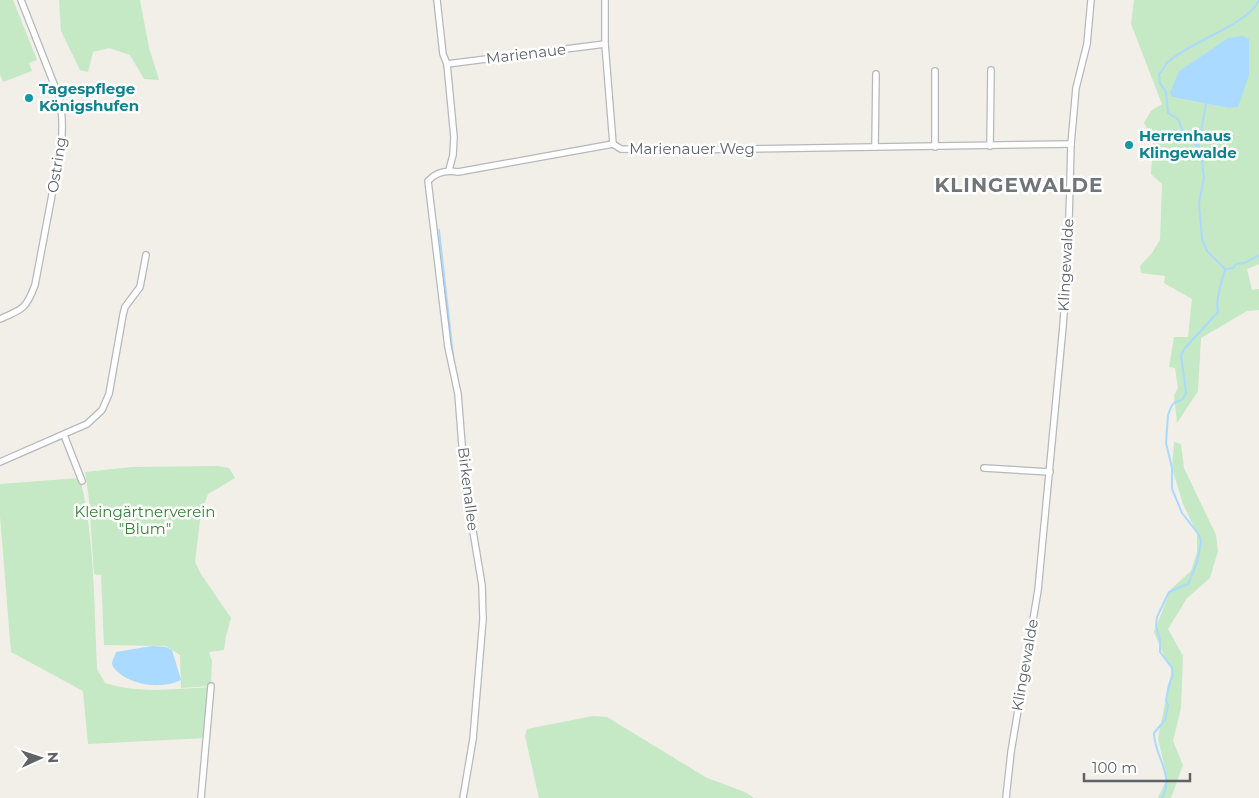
<svg xmlns="http://www.w3.org/2000/svg" width="1259" height="798" font-family="Montserrat,sans-serif">
  <style>
    .green { fill: #c5e8c5; fill-rule: evenodd }
    .water { fill: #aadaff }
    .lines { fill: none; stroke-linecap: round; stroke-linejoin: round }
    .stream { stroke: #aadaff; stroke-width: 2 }
    .street-casing { stroke: #b5b8bc; stroke-width: 8 }
    .street { stroke: #fff; stroke-width: 5.5 }
    .culture-dot { fill: #0f9aa8; stroke: #fff; stroke-width: 2 }
    .labels { text-anchor: middle; stroke-width: 5; stroke-linejoin: round; paint-order: stroke }
    .street-label { font-size: 15px; fill: #5f6368; stroke: #fff }
    .culture-label { font-size: 15px; font-weight: bold; fill: #0d838f; stroke: #fff; text-anchor: start }
    .park-label { font-size: 15px; fill: #348238; stroke: #fff }
    .district-label { font-size: 20px; font-weight: bold; letter-spacing: 1px; fill: #70757a; stroke: #fff }
  </style>
  <rect width="100%" height="100%" fill="#f1efe8"/>
  <g class="green">
    <polygon points="0,0 13,0 37,60 29,63 32,71 3,82 0,74"/>
    <polygon points="59,0 140,0 149,48 159,80 144,79 130,55 109,48 93,52 88,72 80,70 61,31"/>
    <path d="M1134,0H1259V264L1247,269L1252,290L1259,289V310L1247,311L1201,338L1198,391L1177,423L1174,395L1178,388L1175,368L1169,367L1174,337H1188L1192,299L1164,283L1165,276L1141,273L1140,266L1152,253L1160,240L1162,184L1151,174L1154,133L1148,130L1144,123L1151,111L1162,104L1131,24ZM1228,38L1238,107L1229,108L1172,97L1179,71Z"/>
    <polygon points="1174,442 1181,444 1184,468 1216,535 1218,551 1210,578 1187,598 1168,629 1183,656 1181,708 1173,741 1183,765 1171,798 1158,798 1167,778 1158,738 1172,668 1164,656 1154,632 1171,589 1191,571 1197,552 1197,533 1183,504 1172,468"/>
    <polygon points="218,466 229,468 235,478 208,494 201,512 195,562 201,574 231,618 226,636 224,650 209,652 212,661 211,686 181,688 180,655 166,646 104,645 101,575 94,574 89,499 85,472 132,467"/>
    <path d="M80,478C95,540 94,606 97,669L105,683C139,694 175,689 210,687L206,738L88,744L83,691L11,652L0,516V484Z"/>
    <polygon points="593,716 607,717 707,778 745,792 754,798 539,798 525,736 527,729"/>
  </g>
  <g class="water">
    <polygon points="1243,36 1249,39 1249,75 1238,107 1229,108 1172,97 1170,93 1179,71 1228,38"/>
    <path d="M152,646L166,647L172,650L181,680C164,689 134,686 119,673C116,670 113,668 112,664C112,660 115,656 116,652Z"/>
  </g>
  <g class="lines">
    <g class="stream">
      <polyline points="1198,148 1206,104"/>
      <polyline points="439,230 454,364"/>
      <polyline points="1226,269 1233,268 1236,264 1245,263 1259,255"/>
      <path d="M1162,798C1175,774 1154,756 1154,733L1165,720L1168,705L1166,700L1169,685L1173,675L1172,668L1160,652V640L1156,626L1157,617L1169,592L1188,584L1190,580L1197,563L1201,542L1199,535L1193,527L1182,513L1172,489V468L1166,443L1168,415L1171,407L1175,402L1182,400L1186,393L1181,355L1185,348L1218,312C1215,299 1222,282 1225,269L1207,251L1202,239L1199,203L1204,178L1202,158L1198,148L1182,129L1178,119L1168,113L1166,92L1160,83L1159,74C1162,71 1164,67 1166,64C1186,43 1250,24 1259,0"/>
    </g>
    <defs>
      <g id="street">
        <polyline points="437,0 443,54 447,64 454,137 453,155 449,170"/>
        <polyline points="605,0 605,44 613,144"/>
        <polyline points="447,64 605,44"/>
        <polyline points="990,146 991,70"/>
        <polyline points="875,147 876,74"/>
        <polyline points="935,147 935,71"/>
        <path d="M0,319C23,309 26,309 35,285L61,147C63,129 63,114 59,97L21,0"/>
        <polyline points="64,435 82,481"/>
        <polyline points="0,462 87,424 102,410 109,394 123,315 125,307 140,287 146,255"/>
        <polyline points="984,468 1050,472"/>
        <polyline points="201,798 211,686"/>
        <path d="M463,798L473,739L483,619L482,585L465,483L458,394L448,347L428,181C436,172 446,170 458,172L613,144L621,149L674,150L1071,144"/>
        <polyline points="1006,798 1011,752 1038,590 1063,326 1068,258 1071,144 1076,88 1087,44 1091,0"/>
      </g>
    </defs>
    <use href="#street" class="street-casing"/>
    <use href="#street" class="street"/>
  </g>
  <g class="culture-dot">
    <circle cx="29" cy="98" r="5"/>
    <circle cx="1129" cy="145" r="5"/>
  </g>
  <g class="labels">
    <g class="street-label">
      <text transform="translate(526 54) rotate(-7)" y="5">Marienaue</text>
      <text x="692" y="154">Marienauer Weg</text>
      <text transform="translate(57 165) rotate(-81)" y="5">Ostring</text>
      <text transform="translate(1066 265) rotate(-87)" y="5">Klingewalde</text>
      <text transform="translate(468 489) rotate(83)" y="5">Birkenallee</text>
      <text transform="translate(1025 665) rotate(-80)" y="5">Klingewalde</text>
    </g>
    <g class="culture-label">
      <text x="39" y="94">Tagespflege<tspan x="39" dy="17">Königshufen</tspan></text>
      <text x="1139" y="141">Herrenhaus<tspan x="1139" dy="17">Klingewalde</tspan></text>
    </g>
    <g class="park-label">
      <text x="145" y="517">Kleingärtnerverein<tspan x="145" dy="17">"Blum"</tspan></text>
    </g>
    <g class="district-label">
      <text x="1019" y="192">KLINGEWALDE</text>
    </g>
  </g>
  <g transform="translate(40 758) rotate(87)" stroke="#ffffff" stroke-width="4" paint-order="stroke">
  <path d="M0-4L9 19L0 12L-9 19Z" fill="#5f6368"/>
  <text y="-8" font-size="14" font-weight="bold" text-anchor="middle" fill="#5f6368">N</text>
  </g>
  <path d="M1084 773v8h106v-8" fill="none" stroke="#5f6368" stroke-width="2.5"/>
  <text x="1092" y="773" font-size="15" fill="#5f6368" stroke="#ffffff" stroke-width="4" paint-order="stroke">100 m</text>
</svg>
